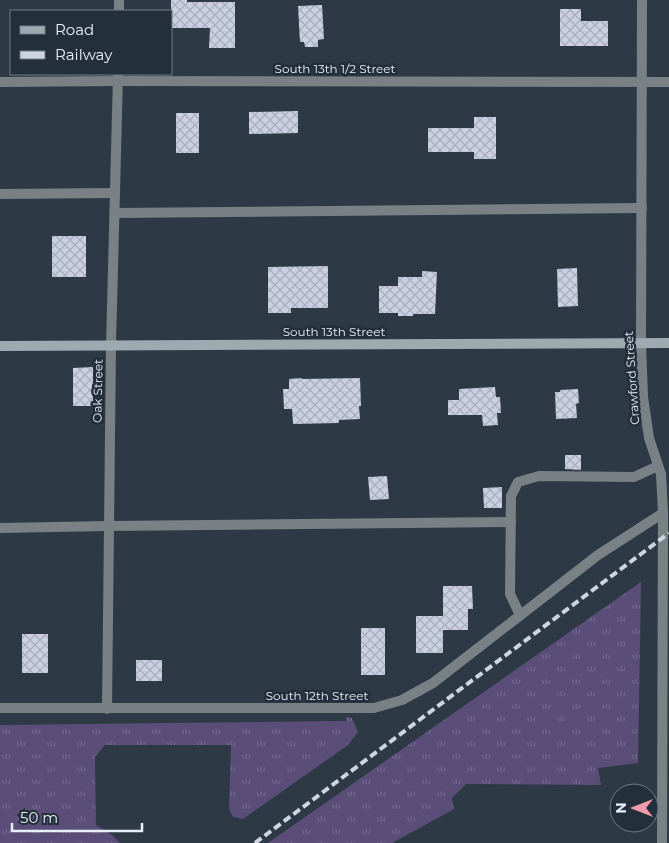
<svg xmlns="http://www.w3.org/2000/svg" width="669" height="843" font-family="Montserrat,sans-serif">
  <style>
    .grass { fill: url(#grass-tufts) }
    .building { fill: url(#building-cross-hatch) }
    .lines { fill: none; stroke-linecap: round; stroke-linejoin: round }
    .lane { stroke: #798185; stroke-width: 10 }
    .street { stroke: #798185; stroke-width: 10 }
    .secondary { stroke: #9dabb1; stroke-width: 10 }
    .rail { stroke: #cdd5de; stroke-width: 4; stroke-dasharray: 8 4; stroke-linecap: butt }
    .labels { text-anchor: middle; stroke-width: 5; stroke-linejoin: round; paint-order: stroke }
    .street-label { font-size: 12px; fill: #e8eff7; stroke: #232f3a }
  </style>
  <defs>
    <pattern id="grass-tufts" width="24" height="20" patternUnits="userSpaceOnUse" patternTransform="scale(1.25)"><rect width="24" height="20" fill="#5a4e79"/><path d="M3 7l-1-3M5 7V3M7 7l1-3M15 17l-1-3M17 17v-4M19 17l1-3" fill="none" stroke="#72688d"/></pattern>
    <pattern id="building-cross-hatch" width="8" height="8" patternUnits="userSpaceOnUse" patternTransform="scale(1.25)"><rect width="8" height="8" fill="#cad0e2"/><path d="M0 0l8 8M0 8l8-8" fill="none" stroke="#a9aebc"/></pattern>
  </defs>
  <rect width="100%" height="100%" fill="#2d3945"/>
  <g class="grass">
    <polygon points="641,582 638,763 598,768 601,785 466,784 452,798 454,809 392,843 268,843"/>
    <polygon points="346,717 352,718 358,732 348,745 243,819 233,817 229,809 231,745 105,745 95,757 96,825 112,835 120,843 0,843 0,725 346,721"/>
  </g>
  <g class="building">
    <polygon points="171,0 187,0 187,2 235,2 235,48 209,48 210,28 171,28"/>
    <polygon points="322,5 324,39 318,40 318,47 305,47 304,42 300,42 298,6"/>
    <polygon points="560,9 581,9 581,21 608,21 608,46 560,46"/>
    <polygon points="298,111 298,133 249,134 249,112"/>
    <rect x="176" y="113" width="23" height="40"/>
    <polygon points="474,117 496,117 496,159 474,159 474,152 428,152 428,128 474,128"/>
    <rect x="52" y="236" width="34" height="41"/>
    <polygon points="328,266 328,308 291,308 291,313 268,313 268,267"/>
    <polygon points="577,268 578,306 558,307 557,269"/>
    <polygon points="422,271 437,272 435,314 413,314 413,316 398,316 398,313 379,313 379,286 398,286 398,277 422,277"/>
    <polygon points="93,367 93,406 73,406 73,368"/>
    <polygon points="302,378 302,379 360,378 361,406 359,406 360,419 339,420 339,423 293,424 292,409 284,409 283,389 289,389 289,379"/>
    <polygon points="495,387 496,397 500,397 501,413 497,413 498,425 483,426 482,415 448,415 448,400 459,400 459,389"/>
    <polygon points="578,389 579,403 576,404 577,418 556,419 555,392 560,392 560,390"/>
    <polygon points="565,455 581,455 581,470 565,469"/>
    <polygon points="387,476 389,499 370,500 368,477"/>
    <polygon points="502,487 502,508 484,508 483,488"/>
    <polygon points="443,586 472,586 473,609 468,609 468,630 443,630 443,653 416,653 416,616 443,616"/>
    <rect x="361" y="628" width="24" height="47"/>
    <rect x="22" y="634" width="26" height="39"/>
    <rect x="136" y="660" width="26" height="21"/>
  </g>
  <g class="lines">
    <g class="lane">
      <polyline points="0,194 115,193"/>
      <polyline points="115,213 642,208"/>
      <polyline points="0,528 109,526 511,522"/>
      <polyline points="520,615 510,594 511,496 518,482 539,476 634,477 658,466"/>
    </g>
    <g class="street">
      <polyline points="642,0 641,343 643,397 649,438 661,474 663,513 662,843"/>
      <polyline points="119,11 119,0"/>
      <polyline points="0,82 118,81 669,82"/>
      <polyline points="0,708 374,708 402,700 433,683 598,555 663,513"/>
      <polyline points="107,709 111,345 118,75"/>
    </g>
    <polyline class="secondary" points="0,346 669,343"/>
    <polyline class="rail" points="255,843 669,533"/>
  </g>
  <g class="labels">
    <g class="street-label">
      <text x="335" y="73">South 13th 1/2 Street</text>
      <text x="334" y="336">South 13th Street</text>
      <text transform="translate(632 378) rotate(-94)" y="4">Crawford Street</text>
      <text transform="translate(98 391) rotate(-89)" y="4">Oak Street</text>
      <text x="317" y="700">South 12th Street</text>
    </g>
  </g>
  <rect x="10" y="10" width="162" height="65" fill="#232f3a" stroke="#727c86"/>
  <rect x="20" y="26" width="25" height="8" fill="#9dabb1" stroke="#727c86"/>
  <text x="55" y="35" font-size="15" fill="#e8eff7">Road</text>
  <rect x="20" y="51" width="25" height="8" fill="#cdd5de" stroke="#727c86"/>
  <text x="55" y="60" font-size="15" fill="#e8eff7">Railway</text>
  <g transform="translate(634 808) rotate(270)"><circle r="24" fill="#232f3a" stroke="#727c86"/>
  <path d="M0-4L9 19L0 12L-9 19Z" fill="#f39aac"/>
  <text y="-8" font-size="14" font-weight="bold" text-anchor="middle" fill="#e8eff7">N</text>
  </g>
  <path d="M12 823v8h130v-8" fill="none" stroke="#e8eff7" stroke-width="2.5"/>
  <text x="20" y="823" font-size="15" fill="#e8eff7" stroke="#232f3a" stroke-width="4" paint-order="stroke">50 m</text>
</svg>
